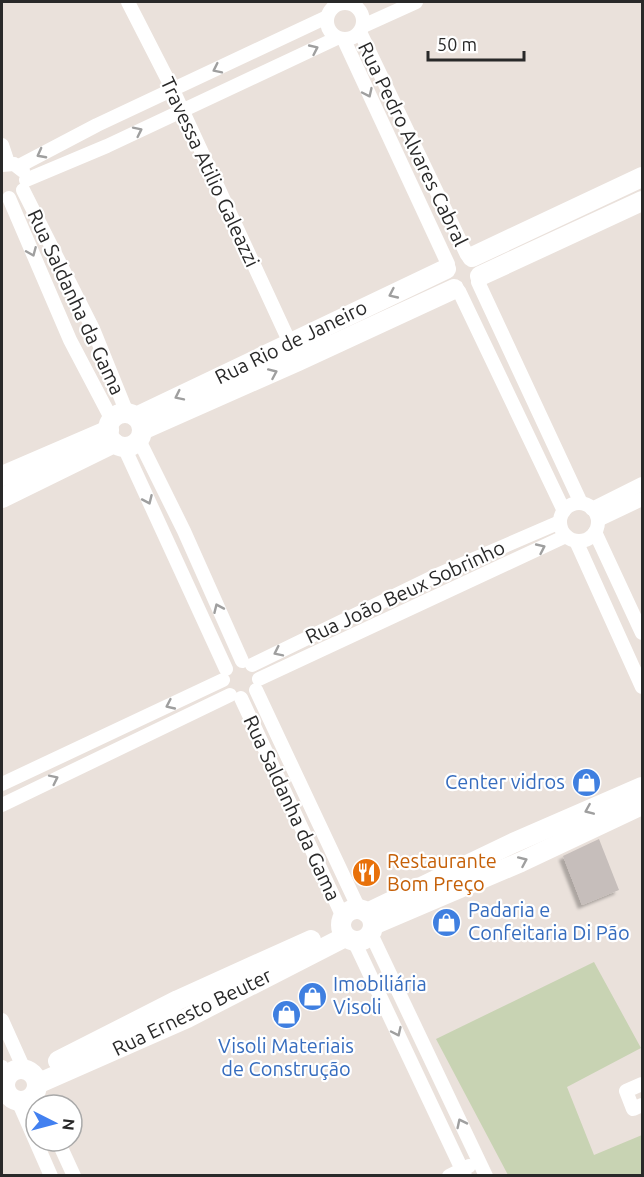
<svg xmlns="http://www.w3.org/2000/svg" width="644" height="1177" font-family="Ubuntu,sans-serif">
  <style>
    .cemetery { fill: #c8d3b3 }
    .building { fill: #c6bebb; filter: url(#shadow) }
    .lines { fill: none; stroke-linecap: round; stroke-linejoin: round }
    .street { stroke: #fff; stroke-width: 14 }
    .secondary { stroke: #fff; stroke-width: 20 }
    .oneway { stroke: #9f9f9f }
    .labels { text-anchor: middle; stroke-width: 4.5; stroke-linejoin: round; paint-order: stroke }
    .street-label { font-size: 20px; fill: #292929; stroke: #fff }
    .shop-label { font-size: 20px; fill: #366cbe; stroke: #fff; text-anchor: start }
    .food-label { font-size: 20px; fill: #c56008; stroke: #fff; text-anchor: start }
  </style>
  <defs>
    <filter id="shadow"><feDropShadow dx="-4" dy="4" stdDeviation="1.5" flood-color="#0004"/></filter>
  </defs>
  <rect width="100%" height="100%" fill="#eae1db"/>
  <polygon class="cemetery" points="594,962 641,1048 567,1087 594,1155 642,1135 642,1175 508,1175 436,1039"/>
  <polygon class="building" points="599,839 619,890 582,905 563,856"/>
  <g class="lines">
    <g class="street">
      <polyline points="128,2 173,90 290,343"/>
      <circle cx="345" cy="21" r="18"/>
      <polyline points="363,26 416,2"/>
      <polyline points="360,32 467,255"/>
      <polyline points="344,40 448,264"/>
      <polyline points="2,145 8,163"/>
      <polyline points="2,165 14,164 23,171"/>
      <polyline points="19,166 97,125 327,17"/>
      <polyline points="26,180 107,146 337,38"/>
      <polyline points="23,190 93,329 127,413"/>
      <polyline points="9,198 70,340 112,420"/>
      <polyline points="478,282 581,503"/>
      <polyline points="459,291 564,511"/>
      <polyline points="139,440 184,531 242,661"/>
      <polyline points="124,447 226,669"/>
      <circle cx="579" cy="522" r="19"/>
      <polyline points="592,509 642,484"/>
      <polyline points="598,520 642,499"/>
      <polyline points="595,532 642,633"/>
      <polyline points="576,541 642,687"/>
      <polyline points="252,665 435,576 560,522"/>
      <polyline points="259,679 566,536"/>
      <polyline points="256,690 359,909"/>
      <polyline points="241,698 343,917"/>
      <polyline points="2,784 223,680"/>
      <polyline points="2,805 230,695"/>
      <polyline points="371,934 486,1176"/>
      <polyline points="354,941 465,1176"/>
      <polyline points="2,1020 24,1069"/>
      <polyline points="2,1067 7,1077"/>
      <polyline points="642,1084 626,1091 633,1109 642,1105"/>
      <polyline points="34,1094 40,1105"/>
      <polyline points="18,1101 51,1176"/>
      <polyline points="58,1141 74,1176"/>
      <polyline points="449,1176 469,1166"/>
    </g>
    <g class="secondary">
      <polyline points="472,257 642,177"/>
      <polyline points="480,276 642,201"/>
      <circle cx="125" cy="430" r="17"/>
      <polyline points="136,417 446,269"/>
      <polyline points="142,430 298,361 454,289"/>
      <polyline points="2,476 109,430"/>
      <polyline points="2,498 114,443"/>
      <circle cx="357" cy="925" r="16"/>
      <polyline points="367,913 513,843 642,787"/>
      <polyline points="373,925 521,862 642,805"/>
      <polyline points="58,1061 178,1000 311,940"/>
      <circle cx="21" cy="1085" r="16"/>
      <polyline points="37,1084 187,1018 345,937"/>
    </g>
  </g>
  <defs><path id="oneway-chevron" d="M-2-3.5L2.5 0L-2 3.5" fill="none" stroke-width="1.6" stroke-linecap="round" stroke-linejoin="round" transform="scale(1.5)"/></defs>
  <g class="oneway">
    <use href="#oneway-chevron" transform="translate(314 49) rotate(-25)"/>
    <use href="#oneway-chevron" transform="translate(217 69) rotate(154)"/>
    <use href="#oneway-chevron" transform="translate(368 93) rotate(65)"/>
    <use href="#oneway-chevron" transform="translate(138 131) rotate(-26)"/>
    <use href="#oneway-chevron" transform="translate(41 154) rotate(152)"/>
    <use href="#oneway-chevron" transform="translate(32 252) rotate(67)"/>
    <use href="#oneway-chevron" transform="translate(393 294) rotate(155)"/>
    <use href="#oneway-chevron" transform="translate(273 373) rotate(-24)"/>
    <use href="#oneway-chevron" transform="translate(179 396) rotate(154)"/>
    <use href="#oneway-chevron" transform="translate(148 500) rotate(66)"/>
    <use href="#oneway-chevron" transform="translate(541 548) rotate(-25)"/>
    <use href="#oneway-chevron" transform="translate(218 608) rotate(-114)"/>
    <use href="#oneway-chevron" transform="translate(278 652) rotate(154)"/>
    <use href="#oneway-chevron" transform="translate(170 705) rotate(155)"/>
    <use href="#oneway-chevron" transform="translate(54 779) rotate(-26)"/>
    <use href="#oneway-chevron" transform="translate(589 810) rotate(157)"/>
    <use href="#oneway-chevron" transform="translate(523 861) rotate(-24)"/>
    <use href="#oneway-chevron" transform="translate(397 1032) rotate(65)"/>
    <use href="#oneway-chevron" transform="translate(461 1123) rotate(-116)"/>
  </g>
  <defs>
    <symbol id="shop-disc" viewBox="-11 -11 22 22"><circle r="9.5" fill="#3f7fe0" stroke="#fff"/><path d="M-5-2.5h2.3a2.7 3.5 0 0 1 5.4 0H5L5.5 6h-11ZM-1.5-2.5h3a1.5 2.3 0 0 0-3 0Z" fill="#fff"/></symbol>
    <symbol id="restaurant-disc" viewBox="-11 -11 22 22"><circle r="9.5" fill="#e8710a" stroke="#fff"/><path d="M-5-6h1v4h1v-4h1v4h1v-4h1v5L-1.5 .5V6h-2V.5L-5-1ZM5-6V6H3V1.5H1.5Q1.5-4 5-6Z" fill="#fff"/></symbol>
  </defs>
  <g fill-rule="evenodd">
    <use href="#shop-disc" x="570" y="766" width="33" height="33"/>
    <use href="#restaurant-disc" x="350" y="856" width="33" height="33"/>
    <use href="#shop-disc" x="430" y="906" width="33" height="33"/>
    <use href="#shop-disc" x="296" y="980" width="33" height="33"/>
    <use href="#shop-disc" x="270" y="998" width="33" height="33"/>
  </g>
  <g class="labels">
    <g class="street-label">
      <text transform="translate(413 144) rotate(64)" y="7">Rua Pedro Alvares Cabral</text>
      <text transform="translate(210 172) rotate(65)" y="7">Travessa Atilio Galeazzi</text>
      <text transform="translate(76 302) rotate(65)" y="7">Rua Saldanha da Gama</text>
      <text transform="translate(291 342) rotate(-26)" y="7">Rua Rio de Janeiro</text>
      <text transform="translate(405 592) rotate(-25)" y="7">Rua João Beux Sobrinho</text>
      <text transform="translate(292 808) rotate(65)" y="7">Rua Saldanha da Gama</text>
      <text transform="translate(192 1012) rotate(-26)" y="7">Rua Ernesto Beuter</text>
    </g>
    <g class="shop-label">
      <text x="565" y="789" text-anchor="end">Center vidros</text>
      <text x="468" y="917">Padaria e<tspan x="468" dy="23">Confeitaria Di Pão</tspan></text>
      <text x="333" y="991">Imobiliária<tspan x="333" dy="23">Visoli</tspan></text>
      <text x="286" y="1053" text-anchor="middle">Visoli Materiais<tspan x="286" dy="23">de Construção</tspan></text>
    </g>
    <g class="food-label">
      <text x="387" y="868">Restaurante<tspan x="387" dy="23">Bom Preço</tspan></text>
    </g>
  </g>
  <rect width="644" height="1177" fill="none" stroke="#292929" stroke-width="6"/>
  <g transform="translate(54 1123) rotate(96)"><circle r="28" fill="#ffffff" stroke="#a9a9a9" stroke-width="1.5"/>
  <path d="M0-4.5L10 22L0 15L-10 22Z" fill="#4280f0"/>
  <text y="-9" font-size="16" font-weight="bold" text-anchor="middle" fill="#292929">N</text>
  </g>
  <path d="M428 51v9h96v-9" fill="none" stroke="#292929" stroke-width="3"/>
  <text x="437" y="51" font-size="18" fill="#292929" stroke="#ffffff" stroke-width="4.5" paint-order="stroke">50 m</text>
</svg>
